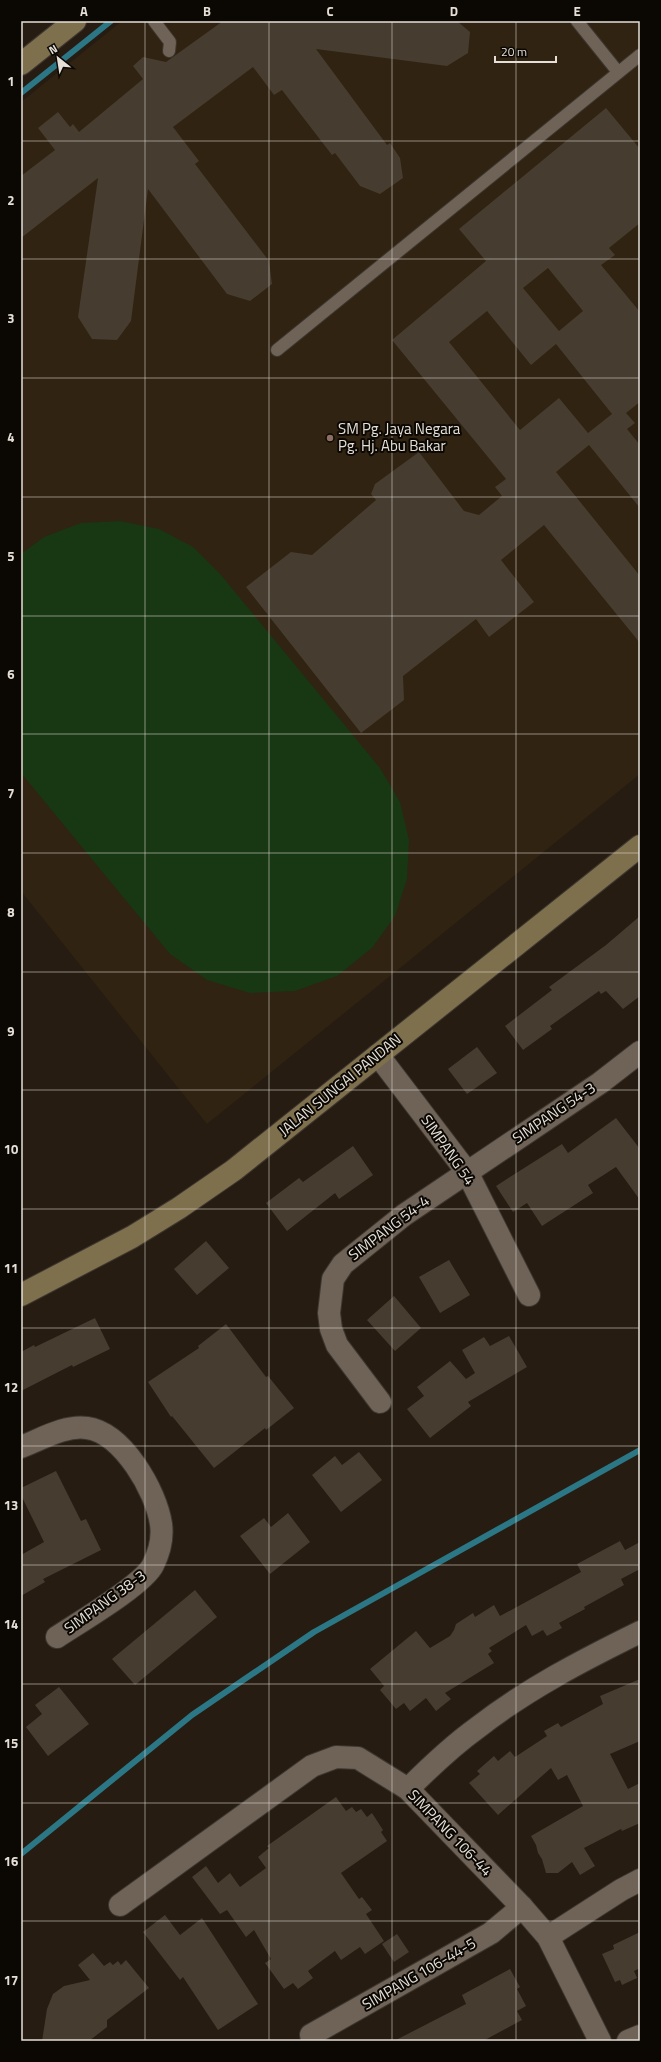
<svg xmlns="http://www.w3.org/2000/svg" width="661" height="2062" font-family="'Titillium Web',sans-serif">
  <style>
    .built { fill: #302312 }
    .green { fill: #183713 }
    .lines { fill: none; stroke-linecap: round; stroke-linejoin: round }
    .stream { stroke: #2c7786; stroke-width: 6 }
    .building { fill: #463c30; fill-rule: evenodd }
    .lane-casing { stroke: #3d3730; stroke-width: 14 }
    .street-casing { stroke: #3d3730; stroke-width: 24 }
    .secondary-casing { stroke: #3d3730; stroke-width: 24 }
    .lane { stroke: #6f6357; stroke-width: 12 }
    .street { stroke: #6f6357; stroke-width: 22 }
    .secondary { stroke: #7e6f4d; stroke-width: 22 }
    .grid { fill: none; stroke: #e5dfd7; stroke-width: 1; stroke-opacity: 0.55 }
    .education-dot { fill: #8d6e63; stroke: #0b0804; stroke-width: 1.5 }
    .labels { text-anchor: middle; stroke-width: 4; stroke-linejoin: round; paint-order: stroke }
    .poi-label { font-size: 15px; fill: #e5dfd7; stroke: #0b0804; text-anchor: start }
    .street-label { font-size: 15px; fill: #e5dfd7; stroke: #0b0804 }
    .neatline { fill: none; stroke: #e5dfd7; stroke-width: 1.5 }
    .grid-label { font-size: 13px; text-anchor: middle; font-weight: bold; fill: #e5dfd7 }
  </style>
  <rect width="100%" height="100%" fill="#261c11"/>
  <polygon class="built" points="122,21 640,21 640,774 207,1124 21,891 21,102"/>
  <polygon class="green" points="120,521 159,529 193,547 221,575 380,768 400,802 409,840 407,879 395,916 372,948 337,976 295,991 250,993 207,980 170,954 21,773 21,554 44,537 81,523"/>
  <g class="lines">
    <g class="stream">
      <polyline points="21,93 111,21"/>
      <polyline points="21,1854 192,1715 314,1632 640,1450"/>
    </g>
  </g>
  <g class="building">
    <polygon points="223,21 457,21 470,32 468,53 447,66 316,49 387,145 390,143 400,158 403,178 380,194 360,186 335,153 332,155 282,90 274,95 253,67 173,127 199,161 195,164 269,261 272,284 250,301 227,294 148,189 131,321 117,340 92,339 78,317 98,178 21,238 21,176 55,150 38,128 58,112 70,127 73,124 79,132 143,79 133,66 143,57 166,62"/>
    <path d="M606,108L640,149V223L609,248L615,255L601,265L640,312V402L626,413L635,423L627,429L640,445V508L589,445L556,472L640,576V643L544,525L501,560L534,602L489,637L476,619L403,676L404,700L361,733L246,587L291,552L312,555L376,500L371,494L375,484L419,452L464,511L479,515L502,496L495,487L506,479L392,340L486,261L459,229ZM548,268L583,311L559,331L523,288ZM487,311L531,365L556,344L612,414L588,433L559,398L520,430L449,342Z"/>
    <polygon points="640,916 640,996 623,1009 606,991 601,994 599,991 550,1026 552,1029 523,1050 505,1026 552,990 549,987 606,945"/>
    <polygon points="477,1047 497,1073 467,1094 448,1069"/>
    <polygon points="616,1118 640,1149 640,1200 616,1167 588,1185 593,1193 542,1226 527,1203 513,1212 496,1186 562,1144 568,1153"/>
    <polygon points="353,1146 373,1175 339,1199 335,1193 287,1231 266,1203 299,1178 303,1182"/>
    <polygon points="206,1241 229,1268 197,1295 174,1269"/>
    <polygon points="449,1260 470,1295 440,1313 419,1277"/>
    <polygon points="394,1296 421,1328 395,1351 367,1320"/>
    <polygon points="95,1318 110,1349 73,1367 72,1365 21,1391 21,1352 34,1345 35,1347"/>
    <polygon points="226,1324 266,1377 268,1376 294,1408 266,1430 265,1428 214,1468 172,1416 171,1417 148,1382 199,1348 198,1346"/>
    <polygon points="509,1336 527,1367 468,1402 471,1406 430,1438 407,1409 424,1396 417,1387 450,1361 466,1379 475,1373 462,1350 484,1337 490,1346"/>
    <polygon points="359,1452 382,1480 341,1512 312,1475 335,1456 342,1465"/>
    <polygon points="56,1471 81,1521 86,1519 101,1550 43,1579 45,1582 21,1596 21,1555 44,1542 21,1495 21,1488"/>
    <polygon points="288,1513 310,1542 270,1574 240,1536 264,1518 271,1527"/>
    <polygon points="620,1541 625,1550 640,1542 640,1569 621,1579 624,1585 584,1607 585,1609 559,1623 562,1628 547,1636 543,1630 532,1636 526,1625 489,1648 492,1651 488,1654 494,1663 445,1693 451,1699 436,1711 426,1698 410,1711 404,1703 396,1709 380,1690 384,1686 370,1669 416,1631 430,1648 450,1636 454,1630 456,1624 473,1613 475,1617 494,1605 500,1616 581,1572 577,1564"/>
    <polygon points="195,1590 217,1617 135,1685 112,1659"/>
    <polygon points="640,1679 640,1741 610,1754 628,1789 640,1783 640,1823 622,1831 621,1829 584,1848 595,1866 580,1875 572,1862 558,1873 546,1873 542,1859 538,1853 536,1845 531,1836 583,1806 567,1775 558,1780 551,1768 498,1815 469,1783 480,1774 477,1771 494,1756 498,1761 510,1751 515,1757 547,1736 544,1731 558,1723 561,1727 603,1704 600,1696"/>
    <polygon points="59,1687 89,1724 48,1756 26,1727 42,1714 35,1705"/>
    <polygon points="336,1797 346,1811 352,1807 356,1812 361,1809 367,1817 372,1813 383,1830 381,1832 387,1841 341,1873 359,1899 362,1897 372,1910 366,1914 384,1941 365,1954 360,1947 341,1960 335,1951 308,1971 313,1978 298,1989 293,1983 284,1989 265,1963 271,1959 254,1930 246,1937 227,1910 220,1914 192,1877 206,1866 218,1883 230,1873 240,1887 266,1868 258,1857 269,1848 267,1846"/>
    <polygon points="165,1915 180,1935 202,1918 258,2004 218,2030 183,1977 180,1980 143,1932"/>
    <polygon points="640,1932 640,1968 634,1971 637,1978 622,1985 620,1980 615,1982 602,1954 614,1949 613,1945"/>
    <polygon points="397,1934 409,1952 394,1962 382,1944"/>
    <polygon points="93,1953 104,1966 110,1962 113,1965 118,1961 121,1965 126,1960 149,1988 107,2020 107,2027 89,2041 42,2041 47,2009 53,1994 64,1986 90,1980 78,1965"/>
    <polygon points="510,1969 520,1987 517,1989 526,2006 517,2011 522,2020 483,2041 394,2041 466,2004 462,1995"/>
  </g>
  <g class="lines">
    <defs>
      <g id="lane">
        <polyline points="154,21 170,42 169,51"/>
        <polyline points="577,21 618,72"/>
        <polyline points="277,350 640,55"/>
      </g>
      <g id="street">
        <polyline points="378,1055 467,1172 529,1295"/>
        <polyline points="380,1402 337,1345 331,1329 329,1313 333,1279 343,1264 404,1215 600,1083 640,1052"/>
        <path d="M21,1447C42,1439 64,1425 87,1428C123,1433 156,1491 161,1524C163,1538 159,1553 153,1565C143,1585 78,1623 57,1637"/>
        <path d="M408,1789C430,1767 452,1746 477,1728C527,1689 583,1660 640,1632"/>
        <polyline points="120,1905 312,1766 336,1757 358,1758 408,1789 522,1907 548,1937 600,2041"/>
        <polyline points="548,1937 621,1890 640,1880"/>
        <polyline points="311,2035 491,1933 522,1907"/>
        <polyline points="628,2041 640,2036"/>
      </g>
      <g id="secondary">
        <polyline points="21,64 75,21"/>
        <polyline points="21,1295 132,1237 179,1208 234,1170 640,846"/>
      </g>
    </defs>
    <use href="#lane" class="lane-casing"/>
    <use href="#street" class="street-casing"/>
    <use href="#secondary" class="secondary-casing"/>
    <use href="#lane" class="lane"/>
    <use href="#street" class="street"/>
    <use href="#secondary" class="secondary"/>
  </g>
  <path class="grid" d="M145,21V2041M269,21V2041M392,21V2041M516,21V2041M21,141H640M21,259H640M21,378H640M21,497H640M21,616H640M21,734H640M21,853H640M21,972H640M21,1090H640M21,1209H640M21,1328H640M21,1446H640M21,1565H640M21,1684H640M21,1803H640M21,1921H640"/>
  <circle class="education-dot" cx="330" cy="438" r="4"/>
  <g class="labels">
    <g class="poi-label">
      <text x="338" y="434">SM Pg. Jaya Negara<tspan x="338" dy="17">Pg. Hj. Abu Bakar</tspan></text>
    </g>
    <g class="street-label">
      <text transform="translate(340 1085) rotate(-39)" y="5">JALAN SUNGAI PANDAN</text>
      <text transform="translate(554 1113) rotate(-34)" y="5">SIMPANG 54-3</text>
      <text transform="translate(448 1150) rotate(55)" y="5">SIMPANG 54</text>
      <text transform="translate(389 1228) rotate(-37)" y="5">SIMPANG 54-4</text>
      <text transform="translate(105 1602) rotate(-36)" y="5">SIMPANG 38-3</text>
      <text transform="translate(450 1833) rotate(46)" y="5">SIMPANG 106-44</text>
      <text transform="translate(419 1974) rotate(-30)" y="5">SIMPANG 106-44-5</text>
    </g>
  </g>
  <rect width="661" height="2062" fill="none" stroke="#0b0804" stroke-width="44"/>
  <g transform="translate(58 58) rotate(330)" stroke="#0b0804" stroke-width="3" paint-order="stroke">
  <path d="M0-3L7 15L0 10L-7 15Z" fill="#e5dfd7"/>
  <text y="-6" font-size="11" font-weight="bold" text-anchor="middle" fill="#e5dfd7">N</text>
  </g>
  <path d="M495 56v6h61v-6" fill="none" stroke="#e5dfd7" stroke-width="2"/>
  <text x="501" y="56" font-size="12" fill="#e5dfd7" stroke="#0b0804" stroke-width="3" paint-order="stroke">20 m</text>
  <rect x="22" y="22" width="617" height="2018" class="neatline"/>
  <g class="grid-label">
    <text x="84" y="16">A</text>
    <text x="207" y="16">B</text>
    <text x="330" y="16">C</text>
    <text x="454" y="16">D</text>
    <text x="577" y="16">E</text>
    <text x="11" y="86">1</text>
    <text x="11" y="205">2</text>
    <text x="11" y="323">3</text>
    <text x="11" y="442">4</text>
    <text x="11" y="561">5</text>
    <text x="11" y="679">6</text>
    <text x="11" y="798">7</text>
    <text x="11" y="917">8</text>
    <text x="11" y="1036">9</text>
    <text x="11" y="1154">10</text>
    <text x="11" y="1273">11</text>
    <text x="11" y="1392">12</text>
    <text x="11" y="1510">13</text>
    <text x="11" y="1629">14</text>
    <text x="11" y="1748">15</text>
    <text x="11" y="1866">16</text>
    <text x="11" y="1985">17</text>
  </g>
</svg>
